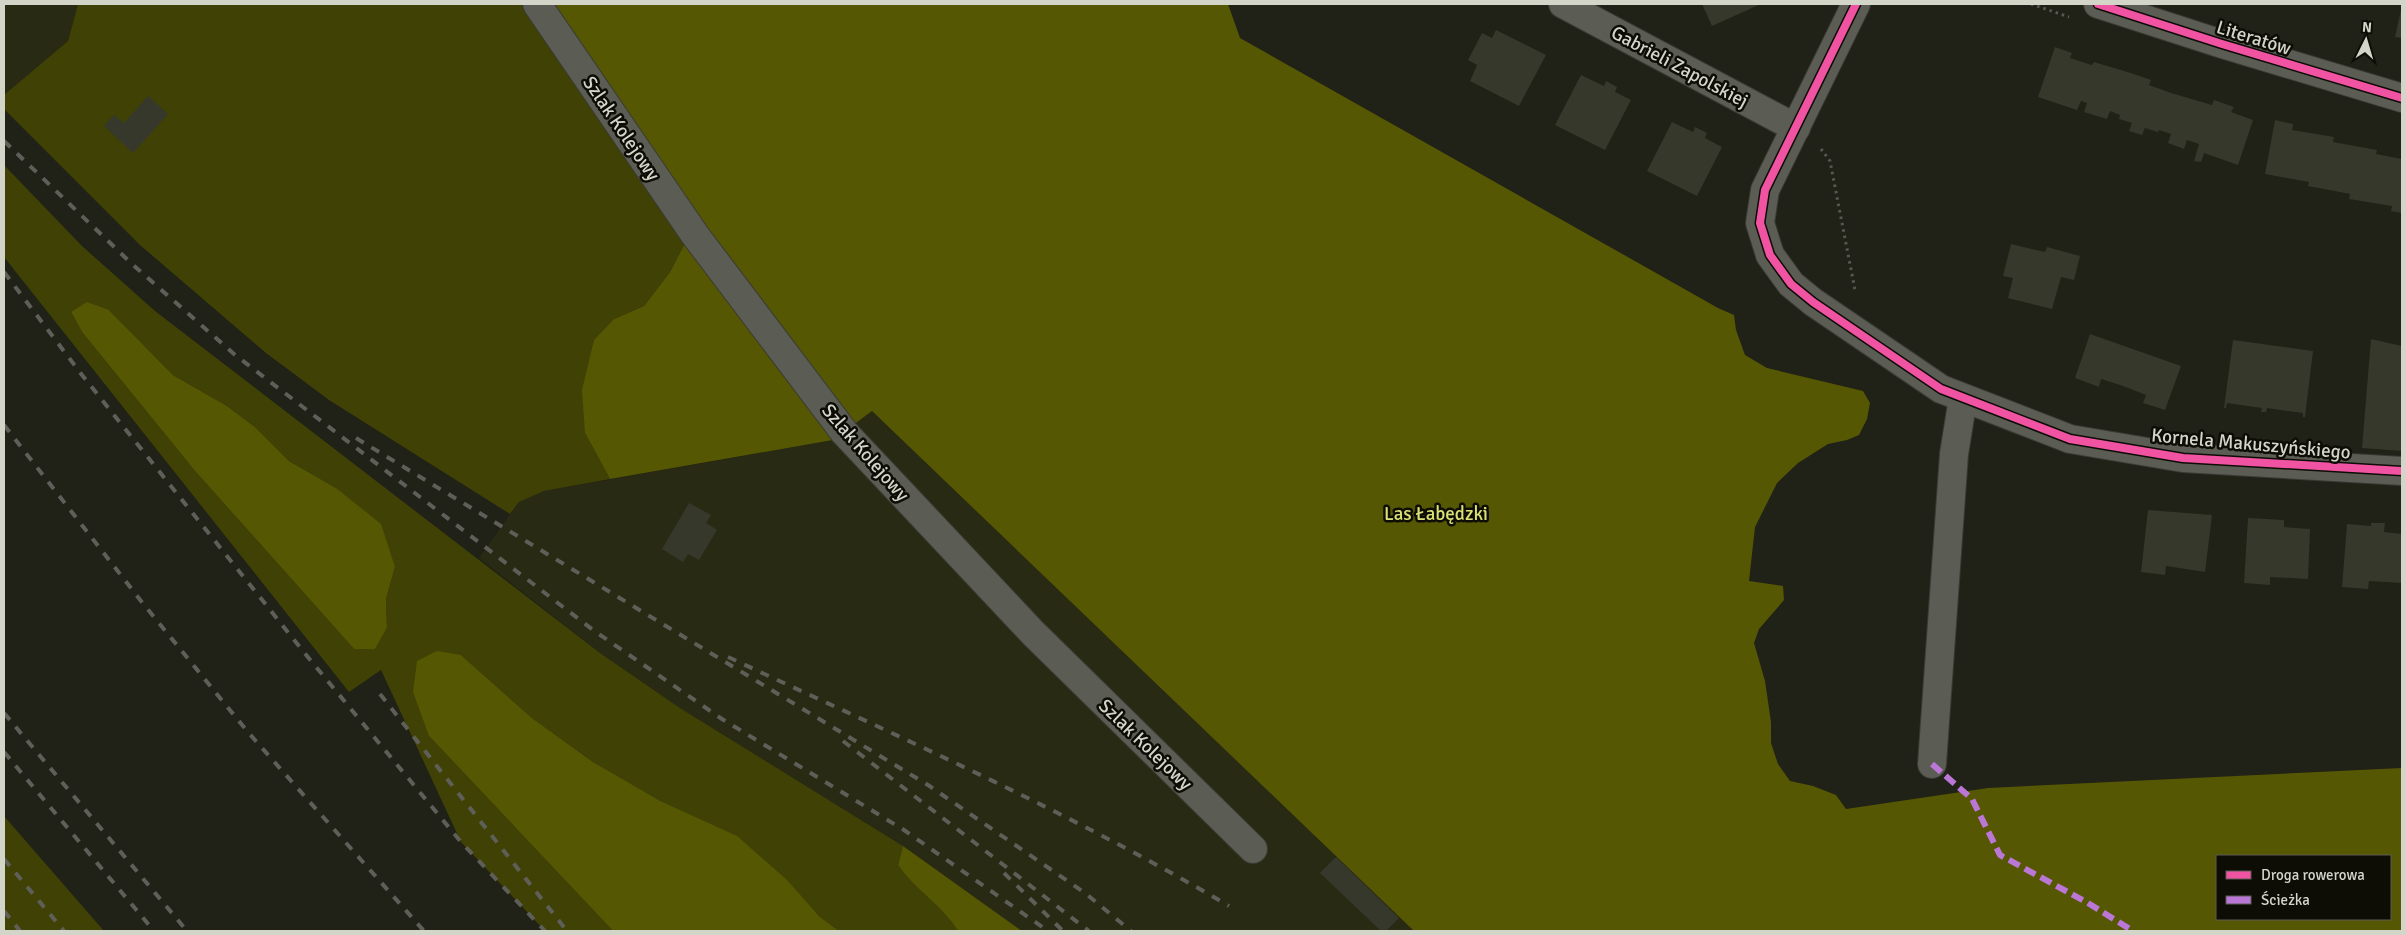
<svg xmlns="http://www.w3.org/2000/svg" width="2406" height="935" font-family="Signika,sans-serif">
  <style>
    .built { fill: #292a13 }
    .green { fill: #404105; fill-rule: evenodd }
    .forest { fill: #565703; fill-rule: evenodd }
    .building { fill: #36382b }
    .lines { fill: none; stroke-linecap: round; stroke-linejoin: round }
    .minor-casing { stroke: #393b33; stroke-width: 30 }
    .path { stroke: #575851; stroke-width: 3; stroke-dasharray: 2.5 4; stroke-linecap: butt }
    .minor { stroke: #5b5c54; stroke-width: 28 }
    .rail { stroke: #5e5f58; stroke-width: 4; stroke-dasharray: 9 9; stroke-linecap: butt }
    .quiet { stroke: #ba77d6; stroke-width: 6; stroke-dasharray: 12 6; stroke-linecap: butt }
    .cycleway-casing { stroke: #0d0d06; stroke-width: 11 }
    .cycleway { stroke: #f153a3; stroke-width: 8 }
    .labels { text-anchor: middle; stroke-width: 5; stroke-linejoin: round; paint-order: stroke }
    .street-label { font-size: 19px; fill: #d3d5c9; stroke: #0d0d06 }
    .park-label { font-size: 19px; fill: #dce173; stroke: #0d0d06 }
  </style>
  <rect width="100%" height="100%" fill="#202117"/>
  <g class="built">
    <polygon points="4,4 78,4 68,41 4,95"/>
    <polygon points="872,411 1414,931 1022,931 903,846 680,708 600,653 479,558 519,502 544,491 833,440"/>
  </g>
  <g class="green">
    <polygon points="78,4 537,4 695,235 684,245 670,272 644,306 614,319 585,433 610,479 544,491 519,502 510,514 329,400 266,353 140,245 4,109 4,95 68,41"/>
    <path d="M4,165L82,246L155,311L600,653L680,708L903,846L898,865C915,890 942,905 958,931H839L819,916L786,880L593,762L532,718L461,655L429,736L613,931H545L461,842L381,670L349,692L4,257ZM109,310L173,375L227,406L255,427L289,461L336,488L395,567L386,599L387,628L375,649H354L195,471L82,332L71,312Z"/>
    <polygon points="4,816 104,931 4,931"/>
  </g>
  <g class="forest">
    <path d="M537,4H1228L1240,38L1718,308L1734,315L1736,330L1745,355L1767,368L1863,391L1870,403L1867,419L1859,435L1847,440L1828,444L1798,463L1777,483L1755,527L1749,581L1783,586L1784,600L1759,629L1754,643L1765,681L1771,722V743L1778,764L1790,781L1813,786L1836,795L1846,809L1988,788L2402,768V931H1414L872,411L833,440L610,479L585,433L582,390L594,340L614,319L644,306L670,272L684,245L695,234ZM2217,856H2390V919H2217Z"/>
    <polygon points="87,302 109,310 173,375 227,406 255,427 289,461 336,488 381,524 395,567 386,599 387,628 375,649 354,649 195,471 82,332 71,312"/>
    <polygon points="437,651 461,655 532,718 593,762 660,801 737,836 787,880 819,916 839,931 613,931 429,736 413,692 417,661"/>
    <path d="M903,846L1022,931H958C942,905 915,890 898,865Z"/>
  </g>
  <g class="building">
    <polygon points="1702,4 1761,4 1712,26"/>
    <polygon points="2401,10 2402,10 2402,38 2395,37"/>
    <polygon points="1496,30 1546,55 1519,106 1470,81 1477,65 1468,60 1482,33 1492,38"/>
    <polygon points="2055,47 2072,53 2070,58 2092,65 2094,62 2134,74 2151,80 2149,85 2171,93 2212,105 2214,100 2234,107 2231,112 2253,120 2238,165 2204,153 2201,162 2194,161 2199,144 2187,140 2184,149 2168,143 2171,134 2159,130 2158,132 2145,128 2142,135 2129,131 2132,123 2119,119 2120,115 2110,111 2107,119 2084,112 2087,103 2081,101 2077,110 2038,97"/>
    <polygon points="1581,75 1604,86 1606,81 1617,87 1615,92 1631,100 1605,150 1555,125"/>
    <polygon points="148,96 168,114 133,153 104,126 114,115 124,123"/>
    <polygon points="2275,120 2293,124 2292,130 2334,137 2333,142 2377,150 2376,154 2402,159 2402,213 2391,211 2392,206 2349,199 2350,194 2308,186 2309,182 2265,174"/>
    <polygon points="1672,122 1693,132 1695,127 1707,133 1705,138 1722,147 1697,196 1647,171"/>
    <polygon points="2011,244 2045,252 2047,247 2080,256 2074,280 2061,277 2052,309 2008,298 2013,278 2003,276"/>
    <polygon points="2090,334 2181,366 2165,410 2143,403 2146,395 2123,386 2101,379 2099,387 2075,378"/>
    <polygon points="2371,339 2402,346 2402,451 2362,448"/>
    <polygon points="2233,340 2313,351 2305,417 2303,417 2303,413 2267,408 2266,412 2261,412 2262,408 2227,403 2226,408 2224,408"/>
    <polygon points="689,503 711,515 706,523 717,530 699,560 688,554 683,562 662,549"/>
    <polygon points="2148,510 2212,515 2205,572 2166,566 2165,575 2141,572"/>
    <polygon points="2248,518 2284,520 2284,527 2310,529 2308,579 2270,577 2270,585 2244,583"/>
    <polygon points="2371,523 2385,523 2384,532 2402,534 2402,583 2369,581 2368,589 2342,587 2347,524 2371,526"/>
    <polygon points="1336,857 1399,918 1386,931 1381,931 1320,873"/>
  </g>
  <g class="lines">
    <defs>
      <g id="minor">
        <polyline points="537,4 695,235 844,432 1033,633 1253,849"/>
        <polyline points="1563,4 1796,128"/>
        <polyline points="1856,4 1765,190 1760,223 1770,255 1791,284 1813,302 1941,389 2070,439 2183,458 2402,471"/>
        <polyline points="2098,4 2222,44 2402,98"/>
        <polyline points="1932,764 1954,454 1963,398"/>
      </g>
    </defs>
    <use href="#minor" class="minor-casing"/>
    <g class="path">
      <polyline points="2031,4 2069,17"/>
      <polyline points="1821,149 1830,161 1855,290"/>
    </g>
    <use href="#minor" class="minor"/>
    <g class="rail">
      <polyline points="4,141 132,264 234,354 593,630 722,719 904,830 1048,931"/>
      <polyline points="4,272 82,375 307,656 461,842 545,931"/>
      <polyline points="4,425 141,601 247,731 424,931"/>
      <polyline points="356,438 928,785 1085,893 1131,931"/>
      <path d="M728,657C897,736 1068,811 1229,906"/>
      <polyline points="380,694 567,931"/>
      <polyline points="4,713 187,931"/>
      <polyline points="843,741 1089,931"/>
      <polyline points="4,752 154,931"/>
      <polyline points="4,859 64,931"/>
      <polyline points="1004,873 1063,931"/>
      <polyline points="4,911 20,931"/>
    </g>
    <polyline class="quiet" points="1932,764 1972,799 2000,855 2088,903 2133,931"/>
    <defs>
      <g id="cycleway">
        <polyline points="1856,4 1765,190 1760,223 1770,255 1791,284 1813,302 1941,389 2070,439 2183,458 2402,471"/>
        <polyline points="2098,4 2222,44 2402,98"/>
      </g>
    </defs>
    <use href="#cycleway" class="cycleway-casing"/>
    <use href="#cycleway" class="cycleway"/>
  </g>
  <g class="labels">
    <g class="street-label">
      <text transform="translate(2254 37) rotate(17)" y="7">Literatów</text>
      <text transform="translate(1680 66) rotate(28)" y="7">Gabrieli Zapolskiej</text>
      <text transform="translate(622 128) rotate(56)" y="7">Szlak Kolejowy</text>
      <text transform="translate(2251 443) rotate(5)" y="7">Kornela Makuszyńskiego</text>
      <text transform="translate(866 452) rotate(49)" y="7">Szlak Kolejowy</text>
      <text transform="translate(1146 744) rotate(44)" y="7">Szlak Kolejowy</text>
    </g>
    <g class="park-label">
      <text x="1436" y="520">Las Łabędzki</text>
    </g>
  </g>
  <rect width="2406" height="935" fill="none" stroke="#d3d5c9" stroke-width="10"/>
  <rect x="2216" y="855" width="175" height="65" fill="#0d0d06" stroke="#5c5d54"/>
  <rect x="2226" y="871" width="25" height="8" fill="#f153a3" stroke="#5c5d54"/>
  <text x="2261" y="880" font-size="15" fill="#d3d5c9">Droga rowerowa</text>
  <rect x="2226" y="896" width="25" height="8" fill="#ba77d6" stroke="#5c5d54"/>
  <text x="2261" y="905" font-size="15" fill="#d3d5c9">Ścieżka</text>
  <g transform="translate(2366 40) rotate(5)" stroke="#0d0d06" stroke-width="4" paint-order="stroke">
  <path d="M0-4L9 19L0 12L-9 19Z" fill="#d3d5c9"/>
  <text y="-8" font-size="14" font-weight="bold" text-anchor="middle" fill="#d3d5c9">N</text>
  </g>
</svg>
